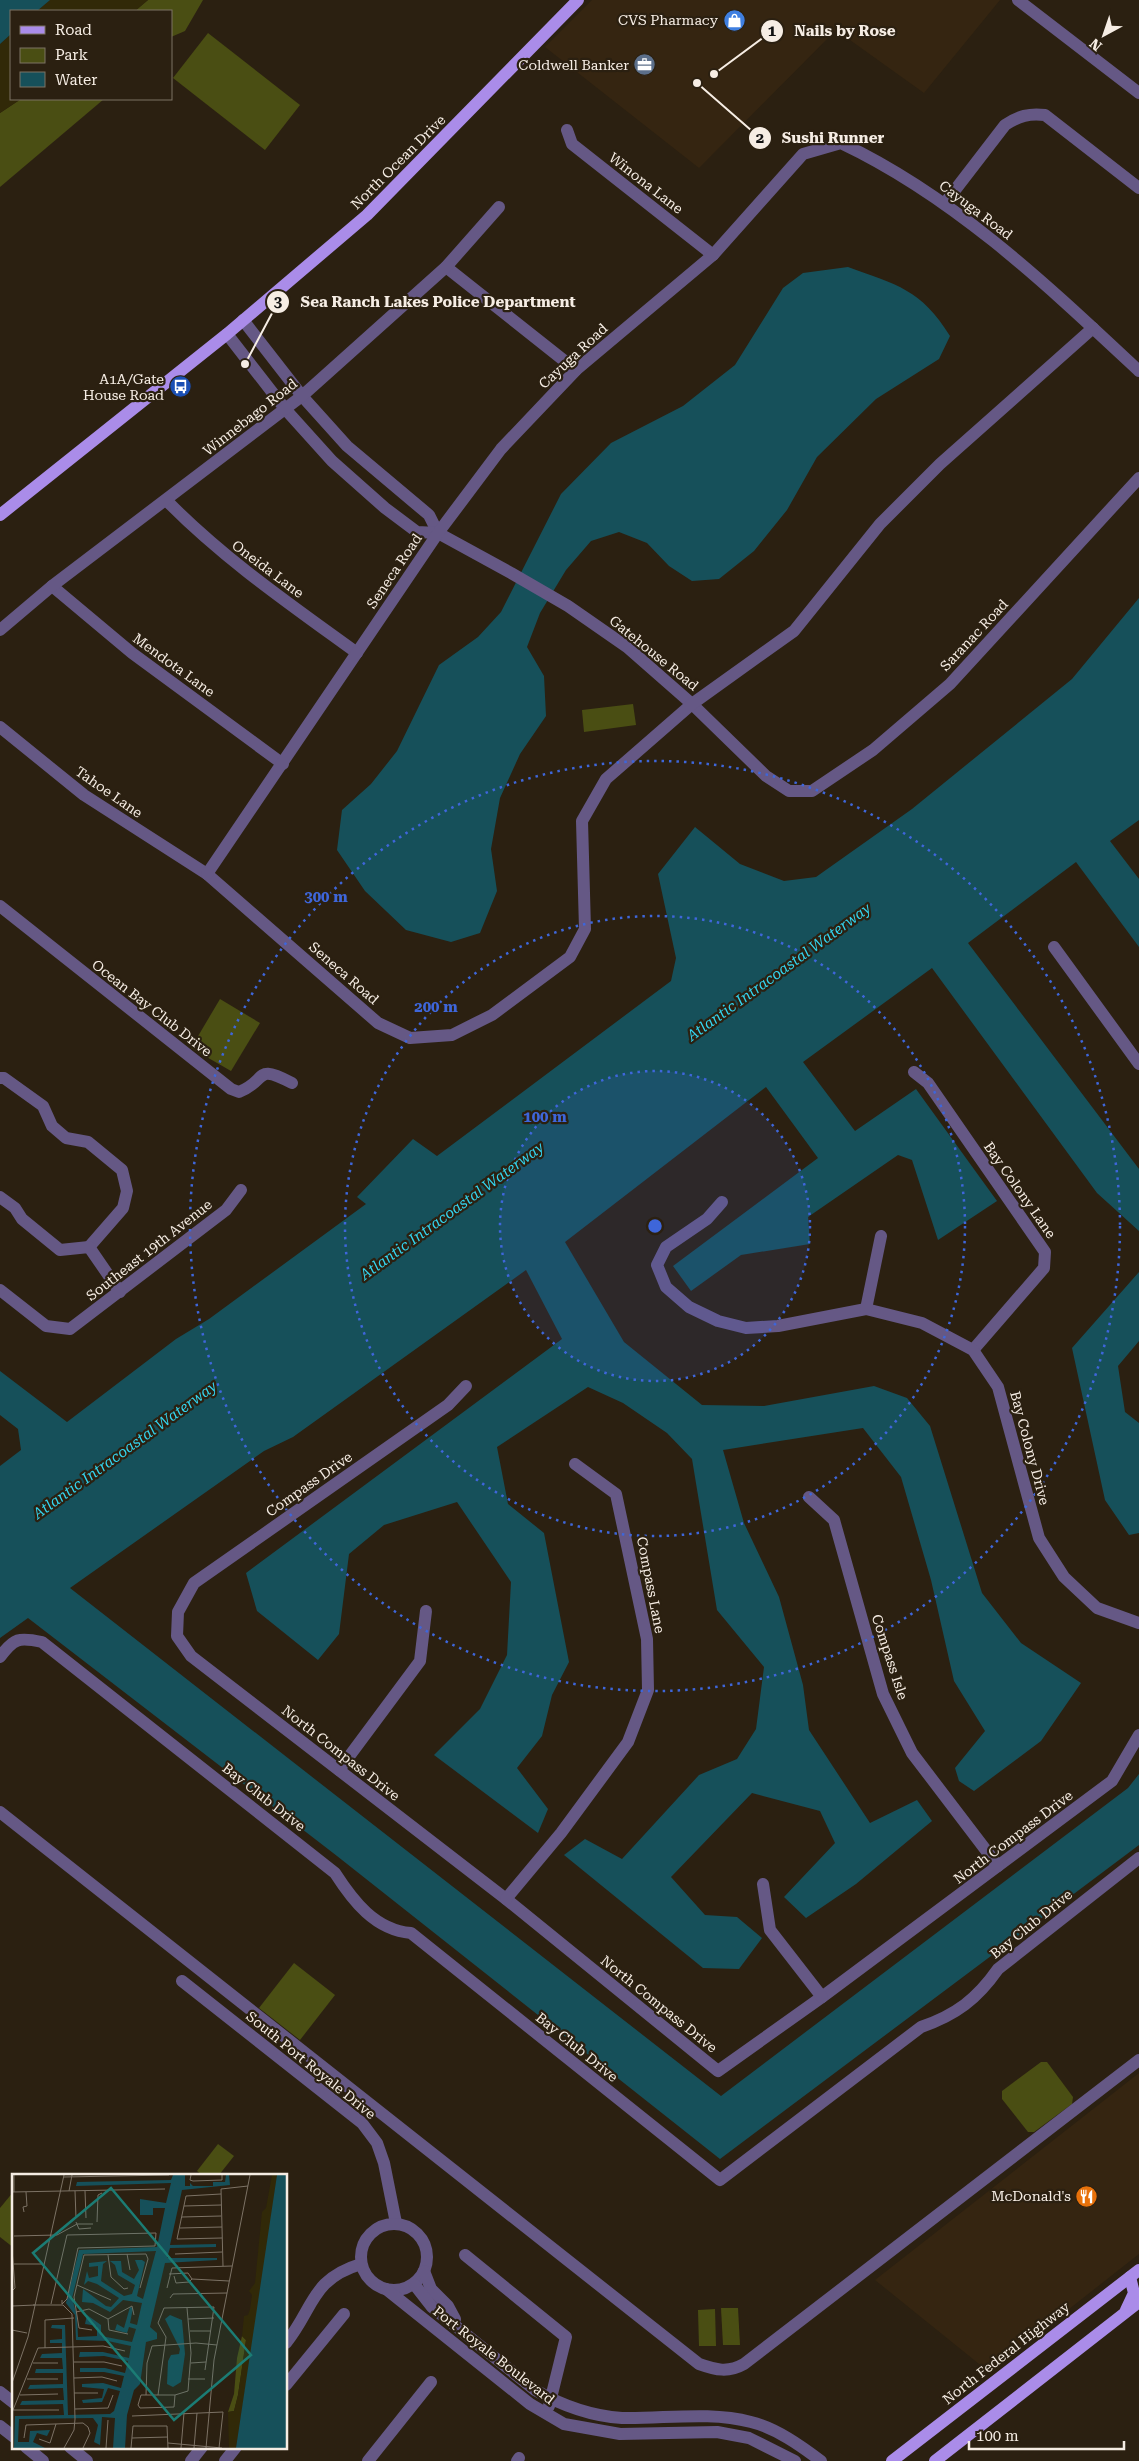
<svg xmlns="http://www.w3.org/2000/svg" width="1139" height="2461" font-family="'Roboto Serif',serif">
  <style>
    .built { fill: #352511 }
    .green { fill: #4a4e13 }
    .sand { fill: #312908 }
    .water { fill: #16505a }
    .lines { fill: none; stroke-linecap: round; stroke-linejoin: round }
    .minor { stroke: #655885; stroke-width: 12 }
    .major { stroke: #aa8ce9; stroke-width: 12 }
    .ring { fill: none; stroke: #3e66da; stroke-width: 2.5; stroke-dasharray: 2.5 5 }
    .labels { text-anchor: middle; stroke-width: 4.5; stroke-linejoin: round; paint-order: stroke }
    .poi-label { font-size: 14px; fill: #f6ede4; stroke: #2b2011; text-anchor: end }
    .street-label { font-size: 14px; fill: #f6ede4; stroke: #2b2011 }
    .water-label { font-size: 15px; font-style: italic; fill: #33d5f0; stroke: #2b2011 }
    .inset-road { fill: none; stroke: #7c7265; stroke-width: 1 }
    .view { fill: #1b7c74; fill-opacity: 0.15; stroke: #1b7c74; stroke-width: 2.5 }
    .inset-edge { fill: none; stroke: #f6ede4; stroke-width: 2.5 }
    .centre { fill: #3e66da; stroke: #2b2011; stroke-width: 2.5 }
    .ring-label { font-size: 15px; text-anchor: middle; font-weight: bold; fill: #3e66da; stroke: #2b2011; stroke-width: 4.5; stroke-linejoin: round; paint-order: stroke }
    .leader { fill: none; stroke: #f6ede4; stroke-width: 2 }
    .callout-dot { fill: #f6ede4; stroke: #2b2011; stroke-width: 2 }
    .mark-label { font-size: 15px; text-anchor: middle; font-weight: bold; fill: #111 }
    .callout-label { font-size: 15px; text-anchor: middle; font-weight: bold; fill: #f6ede4; stroke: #2b2011; stroke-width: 4.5; stroke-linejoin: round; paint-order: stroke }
  </style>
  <rect width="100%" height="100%" fill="#2b2011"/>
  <g class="built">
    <polygon points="592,0 1000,0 924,93 836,30 699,168 545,47"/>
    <polygon points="1139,2073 1139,2254 989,2372 875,2280"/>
  </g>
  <g class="green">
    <polygon points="148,0 203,0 185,31 171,37 171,11 135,11"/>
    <polygon points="208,33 300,105 265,150 173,78"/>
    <polygon points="21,99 104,99 0,187 0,113"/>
    <polygon points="633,704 636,725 584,732 582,710"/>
    <polygon points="220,999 260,1023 231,1071 191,1048"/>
    <polygon points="294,1963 335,1995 300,2040 259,2008"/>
    <polygon points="1041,2062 1047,2062 1073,2097 1072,2104 1034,2132 1028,2132 1002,2099 1002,2091"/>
    <polygon points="218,2144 234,2156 219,2175 202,2175 197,2171"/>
    <polygon points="14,2191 14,2248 0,2237 0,2208"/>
    <polygon points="721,2308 738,2308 740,2345 723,2345"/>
    <polygon points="715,2309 716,2346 699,2346 698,2310"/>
  </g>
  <g class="sand">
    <polygon points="50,0 148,0 135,11 37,11"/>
    <polygon points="11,34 11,99 21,99 0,113 0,44"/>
  </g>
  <g class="water">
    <polygon points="0,0 50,0 37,11 11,11 11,34 0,44"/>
    <path d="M848,267C897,285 921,289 950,336L939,359L876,399L817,457L787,510L754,551L719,579L692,581L669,566L647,543L619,532L591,541L566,570L540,613L527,647L544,676L546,716L520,754L500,798L491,849L497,891L480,933L451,942L406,930L365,891L337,850L342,810L371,784L397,751L439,665L478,637L501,612L561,494L611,443L683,406L735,365L783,288L803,273Z"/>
    <polygon points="1139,598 1139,820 1110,841 1139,879 1139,947 1076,862 968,943 1139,1169 1139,1231 1097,1193 932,968 803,1062 855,1131 916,1089 997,1201 938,1240 912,1160 898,1155 808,1217 810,1244 741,1255 691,1291 673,1266 818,1158 766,1087 565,1242 624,1342 702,1405 764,1406 874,1386 907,1398 930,1426 982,1593 1021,1643 1081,1683 1041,1741 974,1791 959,1781 955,1768 985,1731 954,1681 931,1580 901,1477 863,1428 723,1450 744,1523 779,1597 803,1685 809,1730 870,1823 917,1800 932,1821 856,1884 806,1918 784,1897 835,1843 820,1811 752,1793 671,1877 705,1915 737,1917 762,1938 739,1969 703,1968 564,1855 585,1839 622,1859 699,1775 737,1759 756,1729 764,1667 717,1610 692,1459 667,1433 623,1403 588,1387 497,1447 508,1504 544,1533 569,1662 552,1695 542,1736 517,1768 548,1809 538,1833 434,1755 480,1709 507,1655 511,1582 457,1502 384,1525 349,1554 339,1634 318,1660 257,1611 246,1573 562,1339 526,1270 293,1437 264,1451 70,1588 721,2096 1128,1788 1139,1774 1139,1845 720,2159 337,1856 28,1618 0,1638 0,1466 21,1450 18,1429 0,1415 0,1371 67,1422 176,1339 209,1319 366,1204 357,1197 413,1139 437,1156 671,981 676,958 658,874 695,827 740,864 784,881 816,877 912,809 1072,679"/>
    <polygon points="1139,1272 1139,1341 1118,1366 1125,1412 1139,1423 1139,1533 1129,1535 1105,1500 1072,1348"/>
  </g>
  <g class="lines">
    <g class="minor">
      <polyline points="1018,0 1139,93"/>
      <polyline points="567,130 572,144 713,255"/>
      <path d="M945,203L1005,125C1019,116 1029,113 1045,115L1139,188"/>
      <polyline points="446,267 576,370"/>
      <polyline points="243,320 302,396 347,446 429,515 438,533"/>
      <polyline points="227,334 286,410 332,461 385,508 417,532 438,533 511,573 568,606 627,647 692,704 766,776 789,791 812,791 873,750 950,684 1139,478"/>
      <path d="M167,501C224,559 291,605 357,653"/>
      <polyline points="52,586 132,653 283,764"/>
      <polyline points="0,630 52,586 302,396 446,267 499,207"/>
      <polyline points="0,727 84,795 207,874 378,1023 410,1038 452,1035 492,1015 570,957 585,929 582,821 606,779 692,704 794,631 880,524 940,464 1093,328"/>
      <path d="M207,874L438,533L501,449L576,370L713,255L803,154L841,143C955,197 1048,286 1139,371"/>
      <path d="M0,906L231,1089L239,1092C269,1080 253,1063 292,1083"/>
      <polyline points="1054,947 1139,1064"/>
      <polyline points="914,1072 928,1083 1045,1252 1044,1268 973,1350"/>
      <polyline points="0,1078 4,1078 43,1106 52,1126 66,1138 88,1142 122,1170 127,1191 123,1208 89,1247"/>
      <polyline points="0,1197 15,1208 22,1219 60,1250 89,1247 120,1292"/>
      <polyline points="722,1202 707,1219 666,1247 657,1265 666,1287 689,1307 718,1321 746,1328 778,1326 866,1309 922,1323 973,1350 998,1387 1039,1538 1064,1577 1097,1608 1139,1623"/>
      <polyline points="0,1290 46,1326 70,1329 226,1210 241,1190"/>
      <polyline points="866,1309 881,1236"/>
      <polyline points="466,1386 448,1405 194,1583 178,1612 177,1636 191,1656 506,1899 718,2071 822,1997 1112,1781 1139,1735"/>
      <polyline points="809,1497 834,1520 883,1694 912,1753 998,1866"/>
      <path d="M0,1657C14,1638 19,1637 42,1642L335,1873C353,1901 375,1930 411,1933L720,2180L921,2027C956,2015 977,1999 998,1969L1139,1858"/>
      <polyline points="339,1770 420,1661 426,1611"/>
      <path d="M0,1812L699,2364C716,2370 728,2373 744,2364L1139,2060"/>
      <polyline points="763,1884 770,1930 822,1997"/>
      <polyline points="506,1899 561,1833 628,1742 648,1690 647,1639 616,1494 575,1464"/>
      <polyline points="182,1981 362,2123 377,2143 384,2163 396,2223"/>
      <circle cx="394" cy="2257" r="33"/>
      <polyline points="465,2255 566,2337 549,2406"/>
      <polyline points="424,2271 431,2289 448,2306 455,2319"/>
      <path d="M414,2284L432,2307L535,2390C561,2405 591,2416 622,2418C664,2419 709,2411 751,2422C776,2428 801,2446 821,2461"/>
      <polyline points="386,2289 530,2404 564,2424 620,2434 717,2432 749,2438 795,2461"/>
      <path d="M286,2343C314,2308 311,2279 361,2264"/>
      <polyline points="286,2385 344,2314"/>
      <polyline points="0,2392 14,2403"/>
      <polyline points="0,2426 14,2437"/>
      <polyline points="26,2447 43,2461"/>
      <polyline points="70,2447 87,2461"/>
      <polyline points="191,2461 202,2447"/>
      <polyline points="225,2461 236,2447"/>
      <polyline points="368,2461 431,2382"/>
      <polyline points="517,2461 519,2458"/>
    </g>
    <g class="major">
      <polyline points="0,515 227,334 367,215 578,0"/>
      <polyline points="1126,2310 1134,2293 1130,2277"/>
      <polyline points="892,2461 1139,2270"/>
      <polyline points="935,2461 1139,2302"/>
    </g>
  </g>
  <circle cx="655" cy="1226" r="155" fill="#3e66da" fill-opacity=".12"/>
  <g class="ring">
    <circle cx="655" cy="1226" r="155"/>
    <circle cx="655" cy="1226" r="310"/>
    <circle cx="655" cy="1226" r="465"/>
  </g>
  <defs>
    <symbol id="shop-disc" viewBox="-11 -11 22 22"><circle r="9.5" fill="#3f7fe0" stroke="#2b2011"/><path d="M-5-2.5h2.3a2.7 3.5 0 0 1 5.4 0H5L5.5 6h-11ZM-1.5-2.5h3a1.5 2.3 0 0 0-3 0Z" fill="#fff"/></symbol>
    <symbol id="office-disc" viewBox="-11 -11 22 22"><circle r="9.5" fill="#5c6f8a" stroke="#2b2011"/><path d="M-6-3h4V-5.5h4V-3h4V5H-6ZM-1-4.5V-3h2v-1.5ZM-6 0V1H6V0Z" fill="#fff"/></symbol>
    <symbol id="bus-disc" viewBox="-11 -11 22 22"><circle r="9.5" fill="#1a4fb4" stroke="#2b2011"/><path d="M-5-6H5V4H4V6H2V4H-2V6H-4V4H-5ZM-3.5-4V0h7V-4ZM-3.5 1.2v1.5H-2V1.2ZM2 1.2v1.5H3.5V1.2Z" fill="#fff"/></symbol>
    <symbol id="restaurant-disc" viewBox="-11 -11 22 22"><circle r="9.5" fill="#e8710a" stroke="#2b2011"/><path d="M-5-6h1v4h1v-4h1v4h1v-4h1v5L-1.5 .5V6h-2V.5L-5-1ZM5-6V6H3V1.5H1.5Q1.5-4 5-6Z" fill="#fff"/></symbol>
  </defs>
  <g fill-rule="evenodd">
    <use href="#shop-disc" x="722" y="8" width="25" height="25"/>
    <use href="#office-disc" x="632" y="52" width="25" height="25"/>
    <use href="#bus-disc" x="168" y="374" width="25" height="25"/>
    <use href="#restaurant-disc" x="1074" y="2184" width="25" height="25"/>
  </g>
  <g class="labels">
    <g class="poi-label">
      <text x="718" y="25">CVS Pharmacy</text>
      <text x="629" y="70">Coldwell Banker</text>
      <text x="164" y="384">A1A/Gate<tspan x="164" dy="16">House Road</tspan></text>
      <text x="1071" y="2201">McDonald's</text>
    </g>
    <g class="street-label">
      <text transform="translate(398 162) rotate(-45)" y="5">North Ocean Drive</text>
      <text transform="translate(646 183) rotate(38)" y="5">Winona Lane</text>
      <text transform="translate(976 210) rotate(37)" y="5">Cayuga Road</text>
      <text transform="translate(573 356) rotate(-43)" y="5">Cayuga Road</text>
      <text transform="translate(250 417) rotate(-38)" y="5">Winnebago Road</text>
      <text transform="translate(268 569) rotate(37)" y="5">Oneida Lane</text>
      <text transform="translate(394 571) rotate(-56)" y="5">Seneca Road</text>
      <text transform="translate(974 635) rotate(-47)" y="5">Saranac Road</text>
      <text transform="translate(654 653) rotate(39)" y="5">Gatehouse Road</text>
      <text transform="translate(174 665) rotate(36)" y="5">Mendota Lane</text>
      <text transform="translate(109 792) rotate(35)" y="5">Tahoe Lane</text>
      <text transform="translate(344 973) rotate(41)" y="5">Seneca Road</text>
      <text transform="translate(152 1008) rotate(38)" y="5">Ocean Bay Club Drive</text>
      <text transform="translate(1020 1190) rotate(55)" y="5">Bay Colony Lane</text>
      <text transform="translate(149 1250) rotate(-38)" y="5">Southeast 19th Avenue</text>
      <text transform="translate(1030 1448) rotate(75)" y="5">Bay Colony Drive</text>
      <text transform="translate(309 1484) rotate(-35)" y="5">Compass Drive</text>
      <text transform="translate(651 1585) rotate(79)" y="5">Compass Lane</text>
      <text transform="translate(890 1657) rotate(72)" y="5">Compass Isle</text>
      <text transform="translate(341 1753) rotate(38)" y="5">North Compass Drive</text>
      <text transform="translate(264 1797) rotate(38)" y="5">Bay Club Drive</text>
      <text transform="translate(1013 1837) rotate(-37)" y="5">North Compass Drive</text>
      <text transform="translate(1031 1924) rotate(-39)" y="5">Bay Club Drive</text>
      <text transform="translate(659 2004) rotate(39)" y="5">North Compass Drive</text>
      <text transform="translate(577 2047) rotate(39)" y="5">Bay Club Drive</text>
      <text transform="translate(311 2065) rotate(39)" y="5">South Port Royale Drive</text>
      <text transform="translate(1006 2353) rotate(-38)" y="5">North Federal Highway</text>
      <text transform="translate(494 2355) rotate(38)" y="5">Port Royale Boulevard</text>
    </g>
    <g class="water-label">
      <text transform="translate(779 972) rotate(-36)" y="5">Atlantic Intracoastal Waterway</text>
      <text transform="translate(452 1211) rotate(-36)" y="5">Atlantic Intracoastal Waterway</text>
      <text transform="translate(125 1450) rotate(-36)" y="5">Atlantic Intracoastal Waterway</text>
    </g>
  </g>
  <g transform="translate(12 2174)">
    <rect width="275" height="275" fill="#2b2011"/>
    <path d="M230,162L234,166L226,221L222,237L216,238L222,220L225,184Z" fill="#4a4e13"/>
    <path d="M260,1H265L251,103L224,274H217L216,238L222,237L226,221L234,166L230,162L232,142L236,141L238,135L240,121L237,117L243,109L250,38L254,34Z" fill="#312908"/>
    <path d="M161,1H173V12H178V9L181,12H201V8H213L214,1H217L218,11L170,16L158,71L204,70V73L158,74L155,84H205V86L153,89L138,153L145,159V165L134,168L128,210L122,216L115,241L113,274H101L103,244L90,243L88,271L82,268L86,251L81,244L7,245L6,268H17L18,257L38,256L35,262L25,259L21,268L33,274H2L3,242L52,241L51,230L8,231L10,227L52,226L51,214L16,215L18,211L51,210V199H23L24,195H51L50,184H28L30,180L50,179V169H38V166L50,165V155L39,154L40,151H53L56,241L98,240L102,237L108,217L96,214L90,228L71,229L70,226L90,224L92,215L70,213V210L91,209L109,214L112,202L92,198H68V194H93L113,199L116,187L92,182L67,183L68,178H91L117,184L119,172L96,167L64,166L63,141L54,129L67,76L145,73L153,34H141V41H128V25L154,29L159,9L64,12L65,8L159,6ZM144,77L131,125L125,122L133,88L130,86H123L127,96L122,105L110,98L109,87H98L103,91L106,101L123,111L120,120L112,122L89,107L91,90L95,87L77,89V93L86,92V102L77,104L75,97L72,111L76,107L85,110L107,124L99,133L94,132L71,115L70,128L81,129L98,138L111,126L130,129L125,151L118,149L121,134L118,133L112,154L105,150L103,156L115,159L117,153L124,155L120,168L89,162V151L75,141L73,150L85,152V162L66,163L65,141L60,124L71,80ZM265,1H275V274H224ZM158,141L170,146L173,180L169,208L161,213L155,210L156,187L159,181L167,180L168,175L153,145Z" fill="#16505a" fill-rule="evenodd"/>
    <path class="inset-road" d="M2,1V18M179,1L178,6L181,7L210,6V1M52,3L157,1M57,17L60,1M63,17L64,44M73,17L74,44M0,18L153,15M209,20L174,22L165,65L210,64M172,32L209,31M12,38L11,33L15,32L14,18M170,43L209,42M64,48L67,55L79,54M85,48L86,21L90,19M168,54L210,53M2,62L45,61L65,50H81M0,75L3,114L0,117M115,80L118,96M163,80L210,78M96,81L99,103L112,115L116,114M2,90H30M211,92L209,15L236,12M157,100L176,99L180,105M162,102L164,109L177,108L180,105M180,105L217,107M65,111L99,126M155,114L160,94L220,92M158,124L161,120L215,119M39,130L55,61L144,59L143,72L66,74L55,125L50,130V126M21,131H51L60,140L63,245L62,256L52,274M0,132L23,131M64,138L77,135L96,145L120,132L122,141M96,145L97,156L116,160M176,145L202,144M0,156L15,159M80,156L67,154L62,123L72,81L134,80L136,85L128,114M178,157H199M33,174V146L62,144M62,188H92L110,192M21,189H46M179,189L194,188M62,204L90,203L105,207M15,205H46M176,205H193M0,209L16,163L52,1M62,219H86M8,221L46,220M134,221L135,189L140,172L184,169L205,171M146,221L154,163L146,149L152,134L202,133L193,196M163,221L162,233L128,234L126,231L129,221H163L176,217L179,179L175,134M63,235L96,234L101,221M47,236H1L26,174L91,172L113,177M120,242L211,238L207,274M12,264L14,251L71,249L76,253M120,264L156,263M27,265L38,269L44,250M156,269L210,274M71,274L78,259L76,253M94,274L96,246M119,274L121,252H155L156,274M169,274L172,239M182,274L185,239M194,274L202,186L238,1"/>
    <path class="view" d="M99,14L239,181L162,246L21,79Z"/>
    <rect width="275" height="275" class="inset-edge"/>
  </g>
  <circle cx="655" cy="1226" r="8" class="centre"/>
  <g class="ring-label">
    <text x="326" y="902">300 m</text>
    <text x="436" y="1012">200 m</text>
    <text x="545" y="1122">100 m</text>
  </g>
  <path class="leader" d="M714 74L772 31M697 83L760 138M245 364L278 302"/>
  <g class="callout-dot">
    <circle cx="714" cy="74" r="5"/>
    <circle cx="697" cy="83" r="5"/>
    <circle cx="245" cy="364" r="5"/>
    <circle cx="772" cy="31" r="12"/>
    <circle cx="760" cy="138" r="12"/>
    <circle cx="278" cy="302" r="12"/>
  </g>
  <g class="mark-label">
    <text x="772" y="36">1</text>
    <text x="760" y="143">2</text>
    <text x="278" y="307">3</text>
  </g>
  <g class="callout-label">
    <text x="845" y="36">Nails by Rose</text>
    <text x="833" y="143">Sushi Runner</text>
    <text x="438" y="307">Sea Ranch Lakes Police Department</text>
  </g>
  <rect x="10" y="10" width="162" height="90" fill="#2b2011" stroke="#7c7265"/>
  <rect x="20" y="26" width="25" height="8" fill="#aa8ce9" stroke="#7c7265"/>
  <text x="55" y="35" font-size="15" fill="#f6ede4">Road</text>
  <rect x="20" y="48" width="25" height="15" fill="#4a4e13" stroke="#7c7265"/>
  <text x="55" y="60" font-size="15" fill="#f6ede4">Park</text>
  <rect x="20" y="72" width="25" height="15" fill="#16505a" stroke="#7c7265"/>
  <text x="55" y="85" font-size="15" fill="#f6ede4">Water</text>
  <g transform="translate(1104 35) rotate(220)" stroke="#2b2011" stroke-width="4" paint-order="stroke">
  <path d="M0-4L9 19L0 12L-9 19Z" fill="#f6ede4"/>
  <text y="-8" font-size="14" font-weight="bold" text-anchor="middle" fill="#f6ede4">N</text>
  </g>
  <path d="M969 2441v8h155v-8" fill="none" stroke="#f6ede4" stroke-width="2.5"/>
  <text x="976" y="2441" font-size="15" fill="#f6ede4" stroke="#2b2011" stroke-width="4" paint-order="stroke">100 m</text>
</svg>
